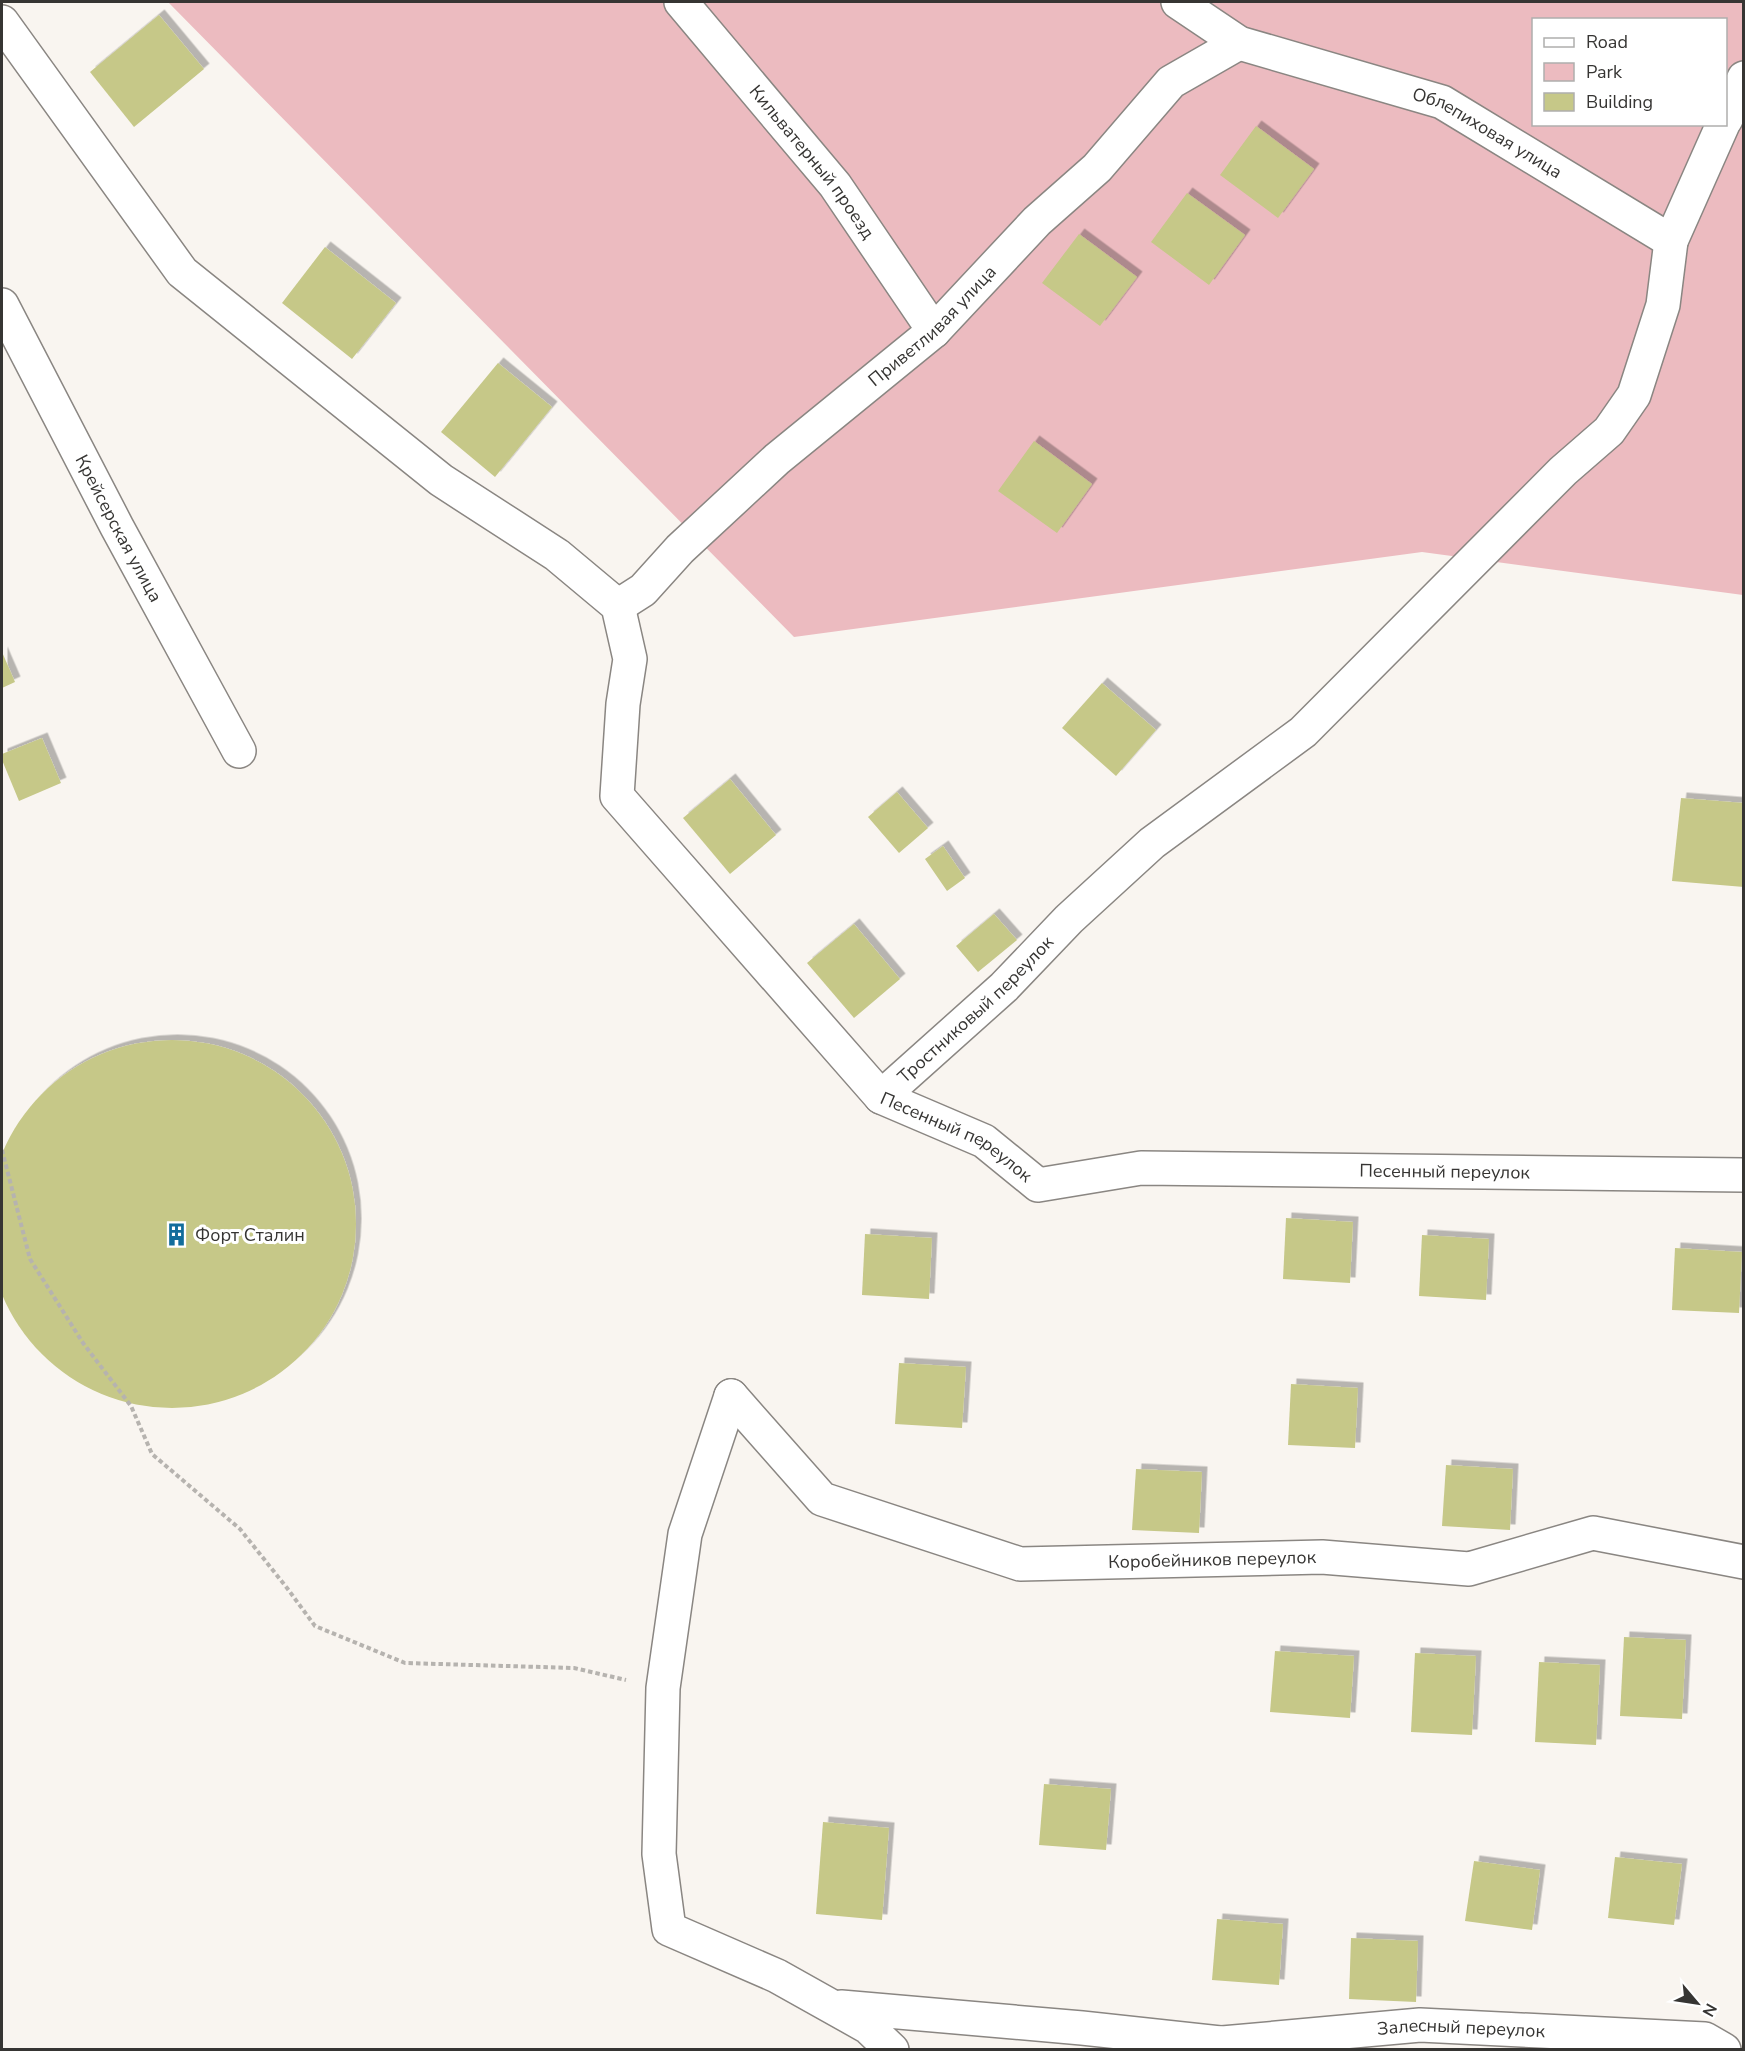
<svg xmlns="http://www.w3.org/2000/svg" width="1745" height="2051" font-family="'Nunito Sans',sans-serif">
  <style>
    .green { fill: #ecbbc0; fill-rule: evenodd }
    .building { fill: #c6c888; filter: url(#shadow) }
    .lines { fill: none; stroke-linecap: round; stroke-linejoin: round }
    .minor-casing { stroke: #8a8682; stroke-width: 36 }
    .path { stroke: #b6b3af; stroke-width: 4; stroke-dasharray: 4.5 3; stroke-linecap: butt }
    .minor { stroke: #fff; stroke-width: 33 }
    .labels { text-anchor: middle; stroke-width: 6; stroke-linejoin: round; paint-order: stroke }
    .street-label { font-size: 18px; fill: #363533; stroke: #fff }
    .poi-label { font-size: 18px; fill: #363533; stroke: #fff; text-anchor: start }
  </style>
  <defs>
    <filter id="shadow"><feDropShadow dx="5.5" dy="-5.5" stdDeviation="0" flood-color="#0004"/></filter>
  </defs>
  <rect width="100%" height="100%" fill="#f9f5f0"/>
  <path class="green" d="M168,2H1743V595L1422,552L794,637ZM1534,20H1726V124H1534Z"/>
  <g class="building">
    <polygon points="159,15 204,69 134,127 90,72"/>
    <polygon points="1256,126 1314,169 1278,218 1220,175"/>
    <polygon points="1187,193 1245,235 1209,285 1151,242"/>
    <polygon points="1079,234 1137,277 1100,326 1042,283"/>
    <polygon points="325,247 396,303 352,359 282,303"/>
    <polygon points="498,363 552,407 495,477 441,432"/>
    <polygon points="1034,441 1092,484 1057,533 998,491"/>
    <polygon points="2,652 15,682 2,688"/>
    <polygon points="1102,683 1156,730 1116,776 1062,728"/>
    <polygon points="42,738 61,783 19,801 2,760 2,754"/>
    <polygon points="730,779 776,835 730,874 683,818"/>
    <polygon points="897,792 928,828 899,853 868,817"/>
    <polygon points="1681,798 1744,803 1744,887 1672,881"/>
    <polygon points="943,846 965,878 947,891 925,859"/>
    <polygon points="994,914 1017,940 978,972 956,946"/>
    <polygon points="854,924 900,979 854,1018 807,963"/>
    <circle cx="172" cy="1224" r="184"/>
    <polygon points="1286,1218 1353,1222 1350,1283 1283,1279"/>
    <polygon points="865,1234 932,1238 929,1299 862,1295"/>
    <polygon points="1422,1235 1489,1239 1486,1300 1419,1296"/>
    <polygon points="1675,1248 1742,1252 1739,1313 1672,1310"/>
    <polygon points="899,1363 966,1367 962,1428 895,1424"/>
    <polygon points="1291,1384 1358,1388 1355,1448 1288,1445"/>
    <polygon points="1446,1465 1513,1469 1510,1530 1442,1526"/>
    <polygon points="1136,1469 1202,1472 1199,1533 1132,1530"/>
    <polygon points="1624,1637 1686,1640 1682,1719 1620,1716"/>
    <polygon points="1275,1651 1354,1656 1350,1718 1270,1712"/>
    <polygon points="1415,1653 1476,1656 1472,1735 1411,1732"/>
    <polygon points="1539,1662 1600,1665 1596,1745 1535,1742"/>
    <polygon points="1044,1784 1111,1789 1106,1850 1039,1845"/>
    <polygon points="823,1822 889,1828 882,1920 816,1914"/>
    <polygon points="1615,1857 1682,1864 1674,1925 1608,1918"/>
    <polygon points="1474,1861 1540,1870 1532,1930 1465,1921"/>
    <polygon points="1217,1919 1283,1924 1279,1985 1212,1980"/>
    <polygon points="1351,1938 1418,1941 1416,2002 1349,1999"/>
  </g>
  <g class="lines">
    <defs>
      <g id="minor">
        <path id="s1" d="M681,2L835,185L934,331"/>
        <path id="s2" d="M1178,2L1239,43L1442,102L1671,241L1723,124"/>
        <path id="s3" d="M2,22L182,272L441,480L557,555L618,606L630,659L623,704L617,796L881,1097L984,1141L1038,1185L1141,1168L1744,1175"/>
        <polyline points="1726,119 1744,78"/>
        <path id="s4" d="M2,305L117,527L239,751"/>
        <path id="s5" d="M618,606L643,590L680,549L777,459L934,331L1037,221L1097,168L1171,82L1239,43"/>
        <path id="s6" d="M881,1097L1004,987L1069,919L1152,843L1303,732L1563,471L1609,431L1634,395L1663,305L1671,241"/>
        <path id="s7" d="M731,1396L822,1499L1020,1564L1322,1557L1469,1569L1593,1533L1744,1562"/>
        <polyline points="731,1396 685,1534 663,1688 659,1854 669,1929 777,1976 868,2027 892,2050"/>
        <polyline points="841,2007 1082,2028 1220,2043"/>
        <path id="s8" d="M1197,2050L1211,2044L1420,2025L1705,2039L1724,2050"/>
      </g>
    </defs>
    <use href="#minor" class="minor-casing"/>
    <polyline class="path" points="2,1150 30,1259 83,1343 131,1406 152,1454 240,1529 287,1588 315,1626 405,1663 574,1668 626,1680"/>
    <use href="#minor" class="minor"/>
  </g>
  <defs>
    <symbol id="building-bare" viewBox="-9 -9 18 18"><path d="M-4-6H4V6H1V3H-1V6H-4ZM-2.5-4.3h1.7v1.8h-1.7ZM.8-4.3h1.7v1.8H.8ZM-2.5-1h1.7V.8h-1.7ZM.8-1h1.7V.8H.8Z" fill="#116c9b" stroke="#fff" stroke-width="2.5" paint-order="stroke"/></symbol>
  </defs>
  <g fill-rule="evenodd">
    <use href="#building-bare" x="160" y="1218" width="33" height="33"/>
  </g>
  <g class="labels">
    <g class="street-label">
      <text dy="6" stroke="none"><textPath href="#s2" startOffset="339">Облепиховая улица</textPath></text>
      <text dy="6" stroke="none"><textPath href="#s1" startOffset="207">Кильватерный проезд</textPath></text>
      <text dy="6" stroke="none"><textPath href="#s5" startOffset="422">Приветливая улица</textPath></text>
      <text dy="6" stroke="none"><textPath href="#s4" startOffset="252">Крейсерская улица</textPath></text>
      <text dy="6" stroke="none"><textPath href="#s6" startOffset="129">Тростниковый переулок</textPath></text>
      <text dy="6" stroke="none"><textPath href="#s3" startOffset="1536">Песенный переулок</textPath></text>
      <text dy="6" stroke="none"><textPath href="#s3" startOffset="2040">Песенный переулок</textPath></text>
      <text dy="6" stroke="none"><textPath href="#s7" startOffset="538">Коробейников переулок</textPath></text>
      <text dy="6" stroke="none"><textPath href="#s8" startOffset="266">Залесный переулок</textPath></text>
    </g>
    <g class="poi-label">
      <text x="195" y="1241">Форт Сталин</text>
    </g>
  </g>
  <rect width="1745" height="2051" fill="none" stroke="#363533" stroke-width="6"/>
  <rect x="1532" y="18" width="195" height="108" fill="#ffffff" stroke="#afaead" stroke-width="1.5"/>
  <rect x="1544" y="38" width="30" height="9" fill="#ffffff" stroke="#afaead" stroke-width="1.5"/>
  <text x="1586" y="48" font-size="18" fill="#363533">Road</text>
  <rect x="1544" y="63" width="30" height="18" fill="#ecbbc0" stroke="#afaead" stroke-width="1.5"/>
  <text x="1586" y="78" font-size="18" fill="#363533">Park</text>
  <rect x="1544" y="93" width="30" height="18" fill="#c6c888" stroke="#afaead" stroke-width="1.5"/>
  <text x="1586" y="108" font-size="18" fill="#363533">Building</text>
  <g transform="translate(1697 2003) rotate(119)" stroke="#ffffff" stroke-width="4.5" paint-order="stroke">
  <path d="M0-4.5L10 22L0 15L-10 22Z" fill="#363533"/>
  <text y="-9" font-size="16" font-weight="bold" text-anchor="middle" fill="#363533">N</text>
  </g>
</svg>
